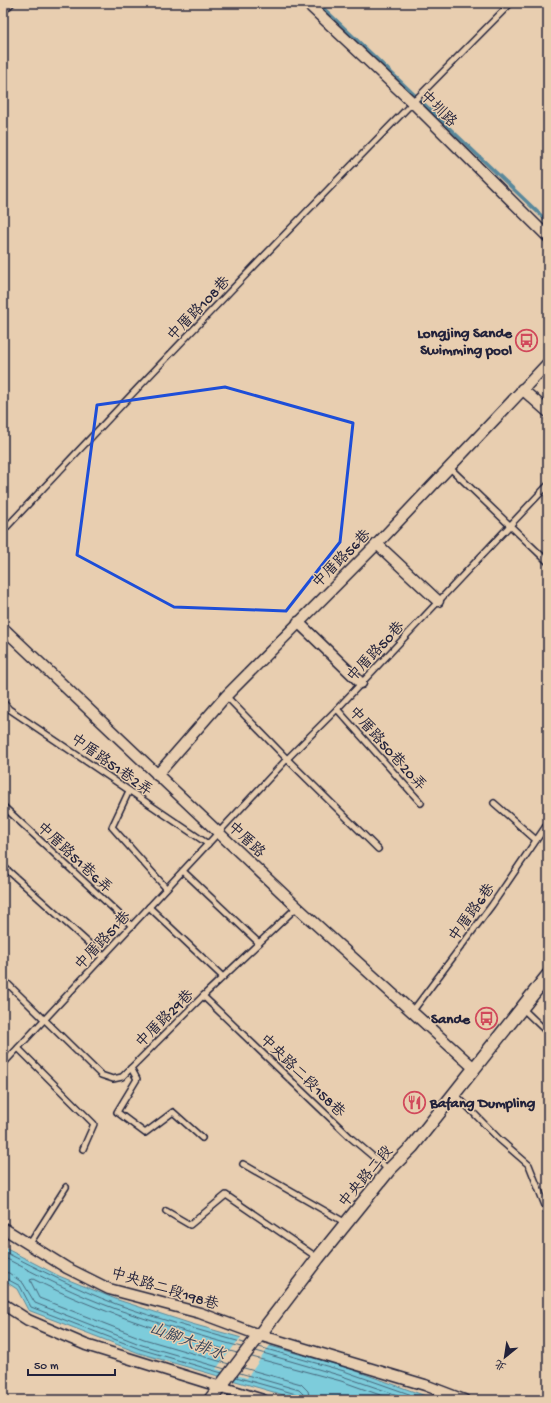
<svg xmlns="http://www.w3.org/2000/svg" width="551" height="1403" font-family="'Gochi Hand','LXGW WenKai TC',sans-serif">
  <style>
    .water { fill: #7dccdb; stroke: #59889b }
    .pier { fill: #e8ceb0 }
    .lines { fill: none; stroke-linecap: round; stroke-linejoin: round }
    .shore { stroke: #46667b; stroke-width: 1 }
    .stream { stroke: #59889b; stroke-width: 3.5 }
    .service-casing { stroke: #22223b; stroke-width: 8 }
    .minor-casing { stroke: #22223b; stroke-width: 13 }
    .tertiary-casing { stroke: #22223b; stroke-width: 15 }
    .service { stroke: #e8ceb0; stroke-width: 5 }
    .minor { stroke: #e8ceb0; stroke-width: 10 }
    .tertiary { stroke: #e8ceb0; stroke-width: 12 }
    .marked { fill: none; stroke: #1d4ed8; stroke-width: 3; stroke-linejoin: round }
    .labels { text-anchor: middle; stroke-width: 3; stroke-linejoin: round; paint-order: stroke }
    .street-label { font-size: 15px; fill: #22223b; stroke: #e8ceb0 }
    .poi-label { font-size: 15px; font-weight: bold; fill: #22223b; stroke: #e8ceb0; text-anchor: end }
    .water-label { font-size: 16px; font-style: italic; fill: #34445b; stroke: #e8ceb0 }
  </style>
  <rect width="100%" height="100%" fill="#e8ceb0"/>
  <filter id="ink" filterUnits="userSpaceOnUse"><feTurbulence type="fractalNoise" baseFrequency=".025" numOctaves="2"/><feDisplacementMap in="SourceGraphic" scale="8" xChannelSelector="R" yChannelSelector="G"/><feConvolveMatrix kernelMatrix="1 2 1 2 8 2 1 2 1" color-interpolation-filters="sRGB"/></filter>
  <g filter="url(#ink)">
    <polygon class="water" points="3,1247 59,1276 118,1300 192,1324 345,1367 437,1400 301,1400 139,1353 28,1310 17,1289 3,1280"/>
    <polygon class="pier" points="242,1336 271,1344 247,1378 216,1369"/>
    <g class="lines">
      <g class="shore">
        <path d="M3,1251C40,1270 77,1289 116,1304C158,1319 202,1331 244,1343"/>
        <path d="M3,1257C40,1276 77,1295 116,1309C157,1323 199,1336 241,1347"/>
        <polyline points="3,1272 9,1273 23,1283 35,1303 142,1345 225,1369"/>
        <polyline points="3,1277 20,1286 31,1307 140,1349 222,1373"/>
        <polyline points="259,1347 344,1371 426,1400"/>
        <polyline points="256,1351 342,1376 412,1400"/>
        <polyline points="252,1357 341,1381 394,1400"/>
        <path d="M229,1364L144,1339L39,1298L30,1280L33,1279C98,1312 167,1333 237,1353"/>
        <polyline points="244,1368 301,1384 308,1391 310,1400"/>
        <polyline points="240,1373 299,1390 303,1394 304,1400"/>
        <polyline points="236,1377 296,1394 299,1400"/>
      </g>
      <polyline class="stream" points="318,3 548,222"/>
      <defs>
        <g id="service">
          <polyline points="3,12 12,3"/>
          <polyline points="449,467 548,562"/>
          <path d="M3,531C170,353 339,176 511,3"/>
          <polyline points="226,696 287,759 378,849"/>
          <polyline points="3,702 9,709 208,844"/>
          <polyline points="337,709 421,803"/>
          <polyline points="129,791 112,827 166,888"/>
          <polyline points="494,803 536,840"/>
          <polyline points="3,806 132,926"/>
          <polyline points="3,866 103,956"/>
          <polyline points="183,871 259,943"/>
          <polyline points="149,907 223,977"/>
          <polyline points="3,979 101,1075 113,1079 122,1077 203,996 297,907"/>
          <polyline points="203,996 351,1138 389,1170"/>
          <polyline points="522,1008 548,1033"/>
          <polyline points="412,1012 492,905 548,823"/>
          <polyline points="18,1048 94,1124 83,1149"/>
          <polyline points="3,1064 287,759 337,709 548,485"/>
          <polyline points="131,1068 137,1079 117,1112 145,1133 173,1112 202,1138"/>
          <polyline points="455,1094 499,1139 529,1165 548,1213"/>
          <polyline points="243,1164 346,1223"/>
          <polyline points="166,1211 190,1225 226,1195 318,1258"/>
          <polyline points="29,1245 66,1187"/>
        </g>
        <g id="minor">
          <polyline points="307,3 412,102 548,237"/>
          <polyline points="522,389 548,412"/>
          <polyline points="377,544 438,601"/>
          <polyline points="298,622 361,683"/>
          <polyline points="3,628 297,907 474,1068"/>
          <polyline points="157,775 226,696 377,544 548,363"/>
          <polyline points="3,1228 67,1268 109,1289 200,1313 259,1335 425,1385 464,1400"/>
          <polyline points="3,1304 28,1320 86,1345 263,1400"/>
        </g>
        <polyline id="tertiary" points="210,1400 318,1258 389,1170 412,1147 548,975"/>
      </defs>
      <use href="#service" class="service-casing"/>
      <use href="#minor" class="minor-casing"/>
      <use href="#tertiary" class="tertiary-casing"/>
      <use href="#service" class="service"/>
      <use href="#minor" class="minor"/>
      <use href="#tertiary" class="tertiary"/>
    </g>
  </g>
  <path class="marked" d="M225,387L353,423L340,542L286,611L174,607L77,555L97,405Z"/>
  <defs>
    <symbol id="bus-ring" viewBox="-11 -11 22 22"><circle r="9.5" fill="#e8ceb0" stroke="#d1495b" stroke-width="1.5"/><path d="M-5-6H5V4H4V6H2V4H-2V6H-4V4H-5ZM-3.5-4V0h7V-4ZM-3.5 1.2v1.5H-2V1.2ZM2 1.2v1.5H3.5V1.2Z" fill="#d1495b"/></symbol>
    <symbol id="restaurant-ring" viewBox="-11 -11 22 22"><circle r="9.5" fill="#e8ceb0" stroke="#d1495b" stroke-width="1.5"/><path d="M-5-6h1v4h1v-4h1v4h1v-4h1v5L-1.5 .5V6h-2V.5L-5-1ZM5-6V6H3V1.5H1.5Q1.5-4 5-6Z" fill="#d1495b"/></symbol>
  </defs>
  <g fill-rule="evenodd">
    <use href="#bus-ring" x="514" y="328" width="25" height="25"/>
    <use href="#bus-ring" x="474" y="1006" width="25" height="25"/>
    <use href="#restaurant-ring" x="402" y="1090" width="25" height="25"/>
  </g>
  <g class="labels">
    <g class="street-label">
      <text transform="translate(439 108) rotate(45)" y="5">中圳路</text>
      <text transform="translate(198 308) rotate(-46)" y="5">中厝路108巷</text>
      <text transform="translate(341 558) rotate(-45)" y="5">中厝路56巷</text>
      <text transform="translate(375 651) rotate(-47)" y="5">中厝路50巷</text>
      <text transform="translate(388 748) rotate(48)" y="5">中厝路50巷20弄</text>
      <text transform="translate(112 764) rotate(35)" y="5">中厝路51巷2弄</text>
      <text transform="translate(247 839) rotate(43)" y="5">中厝路</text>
      <text transform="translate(75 857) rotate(43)" y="5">中厝路51巷6弄</text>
      <text transform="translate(471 912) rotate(-54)" y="5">中厝路6巷</text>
      <text transform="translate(102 940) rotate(-47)" y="5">中厝路51巷</text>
      <text transform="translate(164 1018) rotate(-45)" y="5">中厝路29巷</text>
      <text transform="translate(303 1075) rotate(44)" y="5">中央路二段158巷</text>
      <text transform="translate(365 1176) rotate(-50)" y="5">中央路二段</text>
      <text transform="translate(165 1288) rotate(17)" y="5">中央路二段198巷</text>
    </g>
    <g class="poi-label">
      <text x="512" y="337">Longjing Sande<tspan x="512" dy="17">Swimming pool</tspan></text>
      <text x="470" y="1023">Sande</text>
      <text x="430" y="1107" text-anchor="start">Bafang Dumpling</text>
    </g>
    <g class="water-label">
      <text transform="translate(188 1340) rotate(21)" y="6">山腳大排水</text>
    </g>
  </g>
  <rect width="551" height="1403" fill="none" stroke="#e8ceb0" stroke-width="16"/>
  <rect x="8" y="8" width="535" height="1387" fill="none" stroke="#22223b" stroke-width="1.5" filter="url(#ink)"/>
  <g transform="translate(505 1357) rotate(210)" stroke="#e8ceb0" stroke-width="3" paint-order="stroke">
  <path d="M0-3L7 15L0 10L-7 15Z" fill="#22223b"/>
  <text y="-6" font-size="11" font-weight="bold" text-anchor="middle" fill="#22223b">北</text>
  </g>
  <path d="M28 1369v6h87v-6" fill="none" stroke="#22223b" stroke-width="2"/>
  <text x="34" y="1369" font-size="12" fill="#22223b" stroke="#e8ceb0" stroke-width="3" paint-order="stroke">50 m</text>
</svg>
